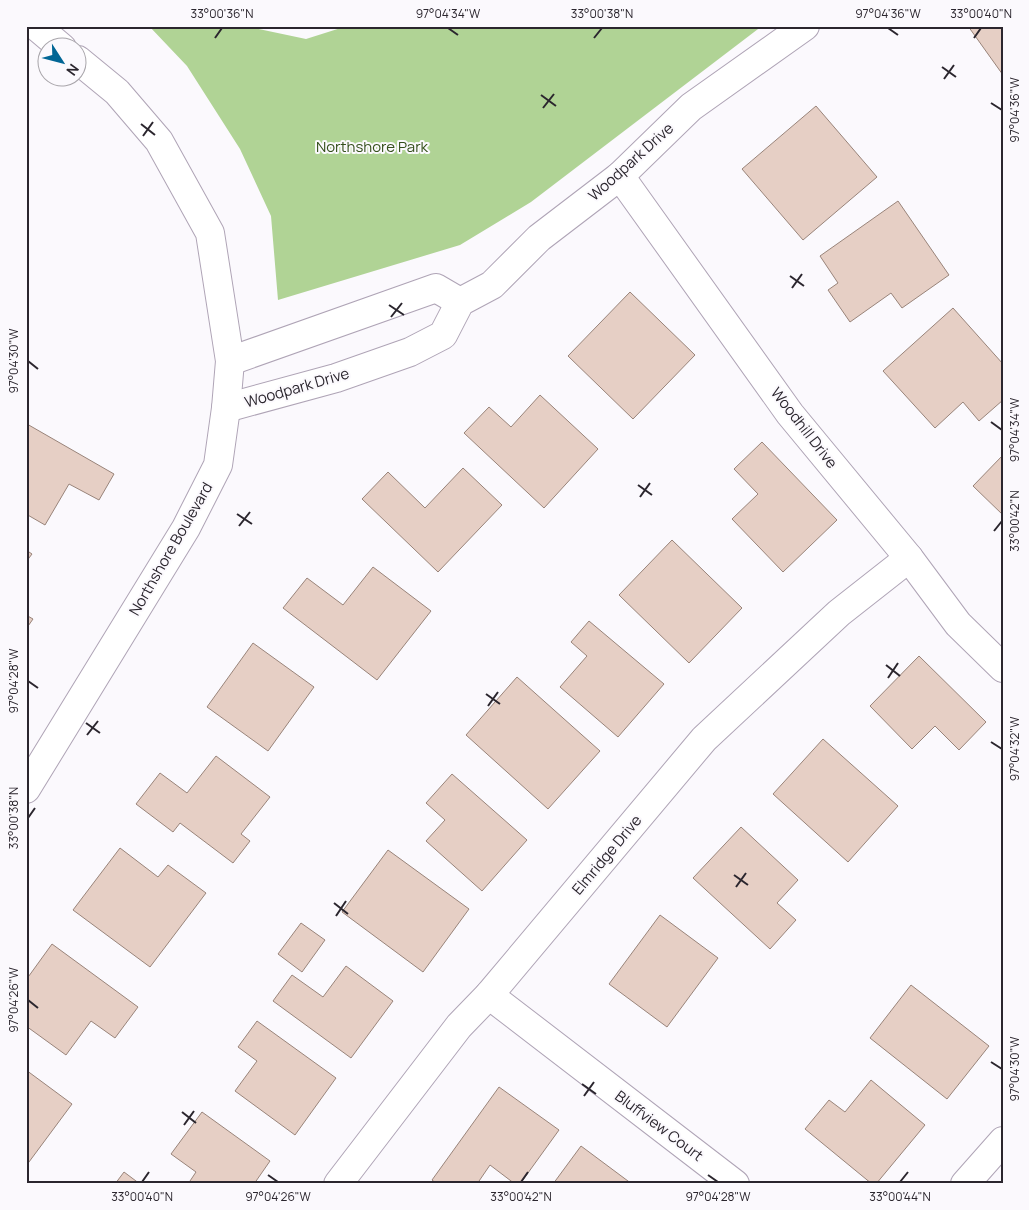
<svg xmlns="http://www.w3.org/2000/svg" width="1029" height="1210" font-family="Manrope,sans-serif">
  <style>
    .green { fill: #b0d395 }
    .building { fill: #e6cfc5; stroke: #99847a }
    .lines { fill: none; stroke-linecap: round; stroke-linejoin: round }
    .minor-casing { stroke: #afa4b6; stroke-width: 30 }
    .minor { stroke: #fff; stroke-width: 28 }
    .ticks { fill: none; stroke: #2b262e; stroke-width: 2 }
    .labels { text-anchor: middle; stroke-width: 4; stroke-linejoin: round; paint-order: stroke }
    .park-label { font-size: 15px; fill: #344f1b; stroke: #fbf9fd }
    .street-label { font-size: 15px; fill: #2b262e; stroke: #fbf9fd }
    .neatline { fill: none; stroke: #2b262e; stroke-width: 2 }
    .ticks-label { font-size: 12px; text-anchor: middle; fill: #2b262e }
  </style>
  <rect width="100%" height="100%" fill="#fbf9fd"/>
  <polygon class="green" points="149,26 244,26 306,39 347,26 762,26 531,202 460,245 278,300 271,216 240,149 187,66"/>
  <g class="building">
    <polygon points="968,26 1003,26 1003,75"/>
    <polygon points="816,106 877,177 803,240 742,169"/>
    <polygon points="898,201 949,275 902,308 891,293 850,322 828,290 838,283 820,256"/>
    <polygon points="630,292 695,355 633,419 568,356"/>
    <polygon points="953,308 1003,364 1003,400 979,421 963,402 935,428 883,371"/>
    <polygon points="540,395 598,449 544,508 464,433 489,407 511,427"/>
    <polygon points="27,424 114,474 99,500 69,484 45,525 26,514 26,427"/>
    <polygon points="762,442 837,520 783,572 732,519 758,494 734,469"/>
    <polygon points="1003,455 1003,515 973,486"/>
    <polygon points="463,468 502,505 438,572 362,499 388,472 425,508"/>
    <polygon points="672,540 742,608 689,663 619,595"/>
    <polygon points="26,550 32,554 26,562"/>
    <polygon points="373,567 431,611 377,680 283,608 307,578 343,605"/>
    <polygon points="26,615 33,619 26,629"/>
    <polygon points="589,621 664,684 618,737 560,687 587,656 571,642"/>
    <polygon points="253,643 314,687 268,751 207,707"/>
    <polygon points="919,656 986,722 959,750 935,726 912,749 870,706"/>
    <polygon points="517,677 600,751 548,809 466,735"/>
    <polygon points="823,739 898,806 848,862 773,794"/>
    <polygon points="216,756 270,797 241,834 250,841 233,863 180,823 173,832 136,804 160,773 187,793"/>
    <polygon points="452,774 527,840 482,891 426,841 445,820 426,803"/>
    <polygon points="741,827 798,880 777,903 796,920 770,949 693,878"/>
    <polygon points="120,848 158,877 168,865 206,893 150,967 73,910"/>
    <polygon points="388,850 469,909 423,972 342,912"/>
    <polygon points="660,915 718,958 667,1027 609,984"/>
    <polygon points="301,923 325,940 302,972 278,954"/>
    <polygon points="52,944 138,1007 115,1038 91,1021 66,1055 26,1026 26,980"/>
    <polygon points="346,966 393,1001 351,1058 273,1001 292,975 323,997"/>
    <polygon points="911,985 989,1046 947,1099 870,1038"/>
    <polygon points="257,1021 336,1078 295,1135 235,1091 257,1061 238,1047"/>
    <polygon points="26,1070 72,1104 26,1166"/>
    <polygon points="871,1080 925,1125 876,1184 872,1184 805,1129 829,1100 845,1112"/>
    <polygon points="499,1087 559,1130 520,1184 515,1184 490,1165 477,1184 437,1184 432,1180"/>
    <polygon points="202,1112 270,1161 254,1184 188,1184 196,1172 171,1154"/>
    <polygon points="581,1146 632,1184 553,1184"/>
    <polygon points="124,1172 140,1184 115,1184"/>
  </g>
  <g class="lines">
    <defs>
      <g id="minor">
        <polyline points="36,26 62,48"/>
        <polyline points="620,176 790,414 909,558 958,624 1003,668"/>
        <polyline points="230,361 436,288 460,302"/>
        <polyline points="226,408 336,378 410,352 443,335 460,302 492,285 539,238 620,176 691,107 805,26"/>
        <polyline points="26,789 186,528 218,465 226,408 230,361 210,233 159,141 117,92 78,60"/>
        <polyline points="489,995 735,1184"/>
        <polyline points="338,1184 459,1026 489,995 704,739 839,613 909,558"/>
        <polyline points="965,1184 1003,1141"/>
      </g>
    </defs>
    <use href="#minor" class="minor-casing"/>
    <use href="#minor" class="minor"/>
  </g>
  <path class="ticks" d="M448,28L458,35M888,28L898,35M215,38L222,28M594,38L602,28M974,38L981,28M942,67L956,77M944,79L954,65M541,95L556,106M991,103L1002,110M543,108L554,94M141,124L155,135M143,136L153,122M790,276L804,286M792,288L802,274M389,305L404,315M391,317L402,303M28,361L38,369M991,422L1002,430M638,485L652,495M640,497L650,483M237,514L252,524M239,526L250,512M994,531L1002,521M886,665L900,676M888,678L898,663M28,681L38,688M486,694L500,704M488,706L498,692M86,723L100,733M87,735L98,721M991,742L1002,749M28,818L35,808M734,875L748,885M736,887L746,873M334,903L348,914M336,916L346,901M28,1000L38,1008M991,1062L1002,1069M582,1084L596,1094M584,1096L594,1082M182,1112L196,1123M184,1125L194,1111M268,1175L278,1182M708,1175L718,1182M142,1182L149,1172M521,1182L528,1172M900,1182L908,1172"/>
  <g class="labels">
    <g class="park-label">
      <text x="372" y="152">Northshore Park</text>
    </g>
    <g class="street-label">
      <text transform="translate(631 162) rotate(-42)" y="5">Woodpark Drive</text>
      <text transform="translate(297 388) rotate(-16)" y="5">Woodpark Drive</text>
      <text transform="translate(804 428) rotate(52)" y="5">Woodhill Drive</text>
      <text transform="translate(171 549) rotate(-60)" y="5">Northshore Boulevard</text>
      <text transform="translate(607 855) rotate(-50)" y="5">Elmridge Drive</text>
      <text transform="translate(659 1126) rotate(37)" y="5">Bluffview Court</text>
    </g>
  </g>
  <rect width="1029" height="1210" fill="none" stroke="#fbf9fd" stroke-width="55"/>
  <g transform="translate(62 62) rotate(126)"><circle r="24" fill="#fbf9fd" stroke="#a8a5aa"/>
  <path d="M0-4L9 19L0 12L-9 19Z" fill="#016695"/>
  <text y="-8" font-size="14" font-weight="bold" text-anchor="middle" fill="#2b262e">N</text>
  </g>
  <rect x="28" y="28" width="974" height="1154" class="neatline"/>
  <g class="ticks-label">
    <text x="222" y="18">33°00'36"N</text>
    <text x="448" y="18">97°04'34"W</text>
    <text x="602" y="18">33°00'38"N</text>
    <text x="888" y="18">97°04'36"W</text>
    <text x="981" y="18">33°00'40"N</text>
    <text transform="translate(1015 110) rotate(-90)" y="4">97°04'36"W</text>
    <text transform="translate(14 361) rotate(-90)" y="4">97°04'30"W</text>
    <text transform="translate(1015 430) rotate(-90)" y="4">97°04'34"W</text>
    <text transform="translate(1015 521) rotate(-90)" y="4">33°00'42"N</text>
    <text transform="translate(14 681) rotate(-90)" y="4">97°04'28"W</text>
    <text transform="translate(1015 749) rotate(-90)" y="4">97°04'32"W</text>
    <text transform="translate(14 818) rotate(-90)" y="4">33°00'38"N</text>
    <text transform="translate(14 1000) rotate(-90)" y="4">97°04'26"W</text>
    <text transform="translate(1015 1069) rotate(-90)" y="4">97°04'30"W</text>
    <text x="142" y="1201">33°00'40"N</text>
    <text x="278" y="1201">97°04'26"W</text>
    <text x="521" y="1201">33°00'42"N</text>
    <text x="718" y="1201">97°04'28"W</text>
    <text x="900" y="1201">33°00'44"N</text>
  </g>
</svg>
